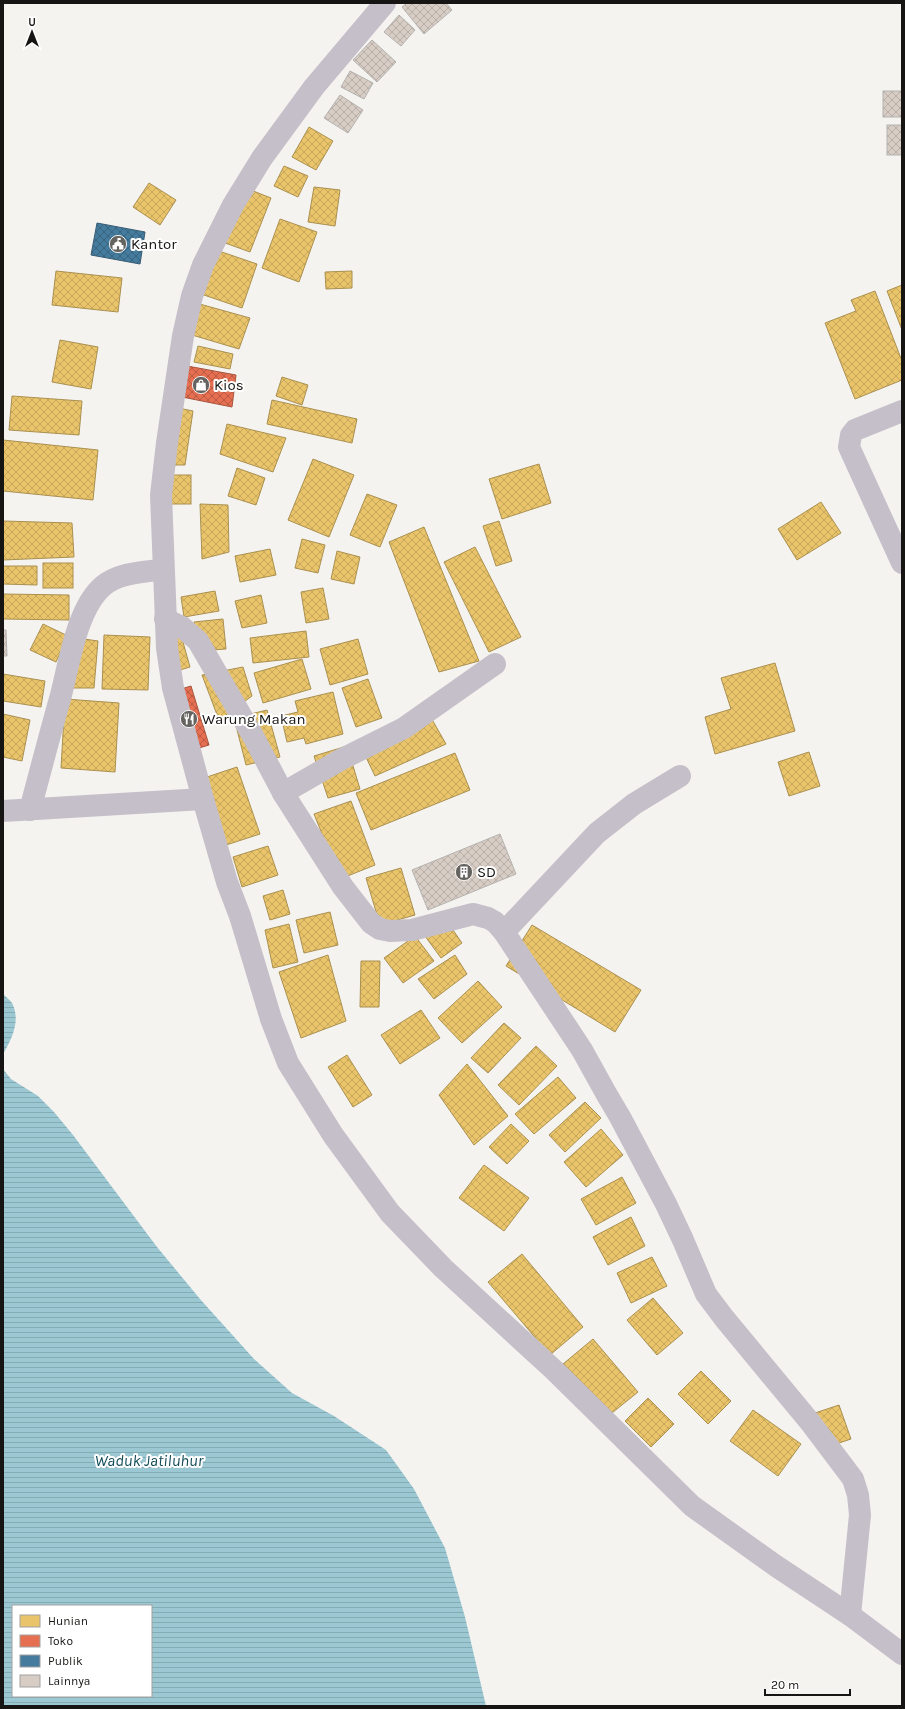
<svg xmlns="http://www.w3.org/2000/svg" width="905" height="1709" font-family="Karla,sans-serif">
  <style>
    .water { fill: url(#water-rules); fill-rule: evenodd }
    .homes { fill: url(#homes-cross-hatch); stroke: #aa9050 }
    .shops { fill: url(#shops-cross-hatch); stroke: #a8543e }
    .public { fill: url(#public-cross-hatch); stroke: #375c74 }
    .building { fill: url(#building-cross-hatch); stroke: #b5b3b0 }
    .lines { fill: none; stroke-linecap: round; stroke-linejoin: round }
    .minor { stroke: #c5bfca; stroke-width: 22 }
    .labels { text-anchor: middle; stroke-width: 4; stroke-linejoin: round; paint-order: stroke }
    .poi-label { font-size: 15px; fill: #161513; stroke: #fff; text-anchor: start }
    .water-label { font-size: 16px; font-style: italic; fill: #134c59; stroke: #fff }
  </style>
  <defs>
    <pattern id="water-rules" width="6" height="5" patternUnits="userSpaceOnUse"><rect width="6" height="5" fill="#9bc8d2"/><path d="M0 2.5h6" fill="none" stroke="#85abb3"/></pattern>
    <pattern id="homes-cross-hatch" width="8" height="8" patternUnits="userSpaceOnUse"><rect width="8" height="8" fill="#e9c46a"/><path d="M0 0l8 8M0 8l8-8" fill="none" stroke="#c7a85b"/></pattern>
    <pattern id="shops-cross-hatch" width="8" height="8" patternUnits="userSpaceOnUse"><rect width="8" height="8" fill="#e76f51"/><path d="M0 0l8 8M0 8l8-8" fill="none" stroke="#ba5a42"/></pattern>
    <pattern id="public-cross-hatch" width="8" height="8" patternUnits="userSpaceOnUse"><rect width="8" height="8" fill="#457b9d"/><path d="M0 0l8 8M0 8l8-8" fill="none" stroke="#39647f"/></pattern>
    <pattern id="building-cross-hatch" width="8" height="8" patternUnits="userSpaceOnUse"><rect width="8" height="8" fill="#d7cdc5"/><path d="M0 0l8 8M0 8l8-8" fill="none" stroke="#b8afa8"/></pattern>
  </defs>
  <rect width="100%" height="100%" fill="#f5f3ef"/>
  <g class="water">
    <path d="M3,994C6,997 10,1000 12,1003C21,1020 12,1039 3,1054Z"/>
    <path d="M3,1069L11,1079L38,1096L54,1112L73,1135L157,1247L200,1299L254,1359L292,1393L334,1416L386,1450L414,1489L445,1548L465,1617L486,1706H3ZM13,1606H151V1696H13Z"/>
  </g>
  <g class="homes">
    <polygon points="309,127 333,141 316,170 292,157"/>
    <polygon points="284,166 308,176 298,197 274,186"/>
    <polygon points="149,183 176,200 160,225 133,207"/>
    <polygon points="238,185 271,198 250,252 217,240"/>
    <polygon points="314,187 340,190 335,226 308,222"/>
    <polygon points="280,219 317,232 299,282 262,268"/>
    <polygon points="216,250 257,264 242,308 201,294"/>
    <polygon points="56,271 122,278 118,312 52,305"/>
    <polygon points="352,271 352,288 326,289 325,272"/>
    <polygon points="902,285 902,330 887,291"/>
    <polygon points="875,291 902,361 902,380 855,399 825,323 856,311 851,300"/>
    <polygon points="189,301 250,318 239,349 182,332"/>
    <polygon points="60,340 98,347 91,389 52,382"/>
    <polygon points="198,346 233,354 230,369 194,362"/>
    <polygon points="282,377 308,385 302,405 276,396"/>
    <polygon points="12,396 82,401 79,435 9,430"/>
    <polygon points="272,400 357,419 352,443 267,424"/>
    <polygon points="164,405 193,411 185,465 158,465"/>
    <polygon points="227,424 286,438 273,472 220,454"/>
    <polygon points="3,440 98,450 93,500 3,491"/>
    <polygon points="313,459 354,475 329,537 288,520"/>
    <polygon points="539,464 551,503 502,519 489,479"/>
    <polygon points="237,468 265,478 256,505 228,496"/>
    <rect x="159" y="475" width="32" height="29"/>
    <polygon points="367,494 397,505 380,547 350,535"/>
    <polygon points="821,502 841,533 797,560 778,529"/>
    <polygon points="200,504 228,505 229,552 202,559"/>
    <polygon points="3,521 72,523 74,557 3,560"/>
    <polygon points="499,521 512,561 496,566 483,526"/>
    <polygon points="424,527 479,661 439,672 389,542"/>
    <polygon points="302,539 325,545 318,573 295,568"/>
    <polygon points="475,547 521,637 489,652 444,562"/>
    <polygon points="270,549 276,575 240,582 235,556"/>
    <polygon points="337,551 360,557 354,584 331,579"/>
    <rect x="43" y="563" width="30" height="25"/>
    <polygon points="3,566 37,566 37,585 3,584"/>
    <polygon points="323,588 329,619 306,623 301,592"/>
    <polygon points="215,591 219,611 184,617 181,597"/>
    <polygon points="3,594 69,595 69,620 3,619"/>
    <polygon points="261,595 267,623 242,628 235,601"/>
    <polygon points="223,619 226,649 197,651 194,622"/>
    <polygon points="43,624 68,636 56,662 30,650"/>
    <polygon points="306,631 309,657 253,663 250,638"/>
    <polygon points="104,635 150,637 148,690 102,689"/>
    <polygon points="181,635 190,667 170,673 160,641"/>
    <polygon points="77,638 98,641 94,688 69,688"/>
    <polygon points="358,639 368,674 330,685 320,649"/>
    <polygon points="302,659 311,689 263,703 254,673"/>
    <polygon points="775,663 795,731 715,754 705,717 731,709 721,678"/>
    <polygon points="243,667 252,696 219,720 202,675"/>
    <polygon points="3,674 45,681 41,707 3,701"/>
    <polygon points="368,679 382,718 356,727 342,688"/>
    <polygon points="333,692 343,734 306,744 304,738 287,742 281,716 298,712 295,701"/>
    <polygon points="65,699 119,703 115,772 61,768"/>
    <polygon points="426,709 446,744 375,776 363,751"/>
    <polygon points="267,710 280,757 246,765 234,718"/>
    <polygon points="3,714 30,720 22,761 3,757"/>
    <polygon points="347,746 360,789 328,798 314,756"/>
    <polygon points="809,752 820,786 789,796 778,762"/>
    <polygon points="455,753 470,790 371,830 356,793"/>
    <polygon points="237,767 260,834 220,847 198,780"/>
    <polygon points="351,801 375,865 340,879 314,814"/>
    <polygon points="268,846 278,875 242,887 233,857"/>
    <polygon points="401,868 415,915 380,925 366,878"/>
    <polygon points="283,890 290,914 270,920 263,896"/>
    <polygon points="330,912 338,945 304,953 296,920"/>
    <polygon points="444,917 462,943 441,958 422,932"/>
    <polygon points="289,924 298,962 273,968 265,930"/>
    <polygon points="532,925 641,990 615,1032 506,966"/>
    <polygon points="415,936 434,961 403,983 384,958"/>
    <polygon points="328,955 346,1021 301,1038 279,972"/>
    <polygon points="455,955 467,974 434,999 418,979"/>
    <polygon points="361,961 380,961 379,1007 360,1007"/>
    <polygon points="478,981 502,1007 462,1043 438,1018"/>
    <polygon points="421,1010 440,1038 400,1064 381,1035"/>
    <polygon points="504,1023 521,1038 488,1073 471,1058"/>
    <polygon points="536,1046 557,1066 519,1105 498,1085"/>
    <polygon points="347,1055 372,1095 353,1107 328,1067"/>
    <polygon points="467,1064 508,1116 474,1145 439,1095"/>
    <polygon points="558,1077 576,1098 534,1134 515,1114"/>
    <polygon points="585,1102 601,1118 565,1152 549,1135"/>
    <polygon points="511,1124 529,1141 507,1164 489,1147"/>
    <polygon points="601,1129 623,1155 586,1187 564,1162"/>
    <polygon points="484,1165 529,1198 504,1231 459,1198"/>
    <polygon points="622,1177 636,1203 596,1225 581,1199"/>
    <polygon points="631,1217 645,1246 608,1265 593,1237"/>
    <polygon points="522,1254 583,1327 550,1355 488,1282"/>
    <polygon points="652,1257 667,1286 631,1303 617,1273"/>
    <polygon points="653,1298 683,1333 657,1355 627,1320"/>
    <polygon points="593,1339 638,1392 607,1417 563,1364"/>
    <polygon points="701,1371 731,1401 708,1424 678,1394"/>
    <polygon points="648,1398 674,1424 651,1447 625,1421"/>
    <polygon points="839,1405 851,1439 818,1450 806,1416"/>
    <polygon points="753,1410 801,1444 778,1476 730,1441"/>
  </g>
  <g class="shops">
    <polygon points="171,363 236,375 232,407 167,394"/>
    <polygon points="191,686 209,745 186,752 168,693"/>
  </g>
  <polygon class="public" points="97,223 145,232 140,264 91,255"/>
  <g class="building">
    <polygon points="407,3 446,3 452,10 424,34 402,7"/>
    <polygon points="399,15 415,30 401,46 384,32"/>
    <polygon points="372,40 396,62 377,82 353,60"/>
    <polygon points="350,71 373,83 364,99 341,87"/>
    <rect x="883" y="91" width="19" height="26"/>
    <polygon points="340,95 363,110 348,133 324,118"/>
    <rect x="887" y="125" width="15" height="30"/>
    <polygon points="3,630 6,630 7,656 3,656"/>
    <polygon points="500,834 516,874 428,910 412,870"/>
  </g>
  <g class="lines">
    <g class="minor">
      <polyline points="385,3 314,87 262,158 233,205 203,265 192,296 183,336 167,443 161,495 167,648 173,688 203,799 227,882 240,916 271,1019 288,1063 333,1135 390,1213 443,1268 554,1370 692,1506 776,1566 850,1615 902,1654"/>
      <polyline points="902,411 855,430 851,435 849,447 902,563"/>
      <polyline points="165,619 182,627 198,641 253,736 283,793 343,887 371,923 380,929 390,931 412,930 473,914 488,918 495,922 504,932 582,1050 607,1095 620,1117 666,1204 683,1240 706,1294 724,1318 810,1422 853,1479 858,1495 860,1515 850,1615"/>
      <polyline points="283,793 342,759 404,728 495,664"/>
      <path d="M30,810C40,772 50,734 61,695C69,664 77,608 103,586C119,572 143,573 163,569"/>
      <polyline points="3,811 203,799"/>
      <polyline points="504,932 597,833 634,804 680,776"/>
    </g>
  </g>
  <defs>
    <symbol id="civic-disc" viewBox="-11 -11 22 22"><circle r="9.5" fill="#646360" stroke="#fff"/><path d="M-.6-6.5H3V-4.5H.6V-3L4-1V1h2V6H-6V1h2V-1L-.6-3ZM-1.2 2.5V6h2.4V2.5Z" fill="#fff"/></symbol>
    <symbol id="shop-disc" viewBox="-11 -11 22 22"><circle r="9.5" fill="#646360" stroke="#fff"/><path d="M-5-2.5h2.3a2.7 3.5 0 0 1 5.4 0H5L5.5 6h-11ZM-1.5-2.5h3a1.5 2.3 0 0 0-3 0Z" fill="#fff"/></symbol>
    <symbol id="restaurant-disc" viewBox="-11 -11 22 22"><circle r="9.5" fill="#646360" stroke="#fff"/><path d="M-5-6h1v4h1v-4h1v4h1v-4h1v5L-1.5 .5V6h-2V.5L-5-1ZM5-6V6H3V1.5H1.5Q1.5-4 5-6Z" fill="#fff"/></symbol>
    <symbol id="building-disc" viewBox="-11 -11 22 22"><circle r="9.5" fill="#646360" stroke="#fff"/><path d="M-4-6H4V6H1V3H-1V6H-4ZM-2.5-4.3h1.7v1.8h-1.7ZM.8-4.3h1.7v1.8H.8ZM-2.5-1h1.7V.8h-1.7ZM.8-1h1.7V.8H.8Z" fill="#fff"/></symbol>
  </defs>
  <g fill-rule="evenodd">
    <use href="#civic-disc" x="108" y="234" width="20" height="20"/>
    <use href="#shop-disc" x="191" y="375" width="20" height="20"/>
    <use href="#restaurant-disc" x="179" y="709" width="20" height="20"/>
    <use href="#building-disc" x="454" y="862" width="20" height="20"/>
  </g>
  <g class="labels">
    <g class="poi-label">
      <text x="131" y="249">Kantor</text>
      <text x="214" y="390">Kios</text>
      <text x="202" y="724">Warung Makan</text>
      <text x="477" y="877">SD</text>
    </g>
    <g class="water-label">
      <text x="149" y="1466">Waduk Jatiluhur</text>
    </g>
  </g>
  <rect width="905" height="1709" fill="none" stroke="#161513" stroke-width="8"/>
  <rect x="12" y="1605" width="140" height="92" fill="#ffffff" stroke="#a2a1a1"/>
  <rect x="20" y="1615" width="20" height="12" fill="#e9c46a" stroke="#a2a1a1"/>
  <text x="48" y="1625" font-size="12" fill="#161513">Hunian</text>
  <rect x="20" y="1635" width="20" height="12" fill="#e76f51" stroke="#a2a1a1"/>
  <text x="48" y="1645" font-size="12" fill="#161513">Toko</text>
  <rect x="20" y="1655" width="20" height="12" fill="#457b9d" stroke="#a2a1a1"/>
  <text x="48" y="1665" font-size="12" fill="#161513">Publik</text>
  <rect x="20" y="1675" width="20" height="12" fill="#d7cdc5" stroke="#a2a1a1"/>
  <text x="48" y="1685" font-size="12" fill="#161513">Lainnya</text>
  <g transform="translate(32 32)" stroke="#ffffff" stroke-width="3" paint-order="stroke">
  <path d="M0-3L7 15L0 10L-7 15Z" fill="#161513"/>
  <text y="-6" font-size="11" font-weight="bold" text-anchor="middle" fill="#161513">U</text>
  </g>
  <path d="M765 1689v6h85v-6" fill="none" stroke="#161513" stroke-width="2"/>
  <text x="771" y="1689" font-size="12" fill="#161513" stroke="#ffffff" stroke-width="3" paint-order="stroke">20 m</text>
</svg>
